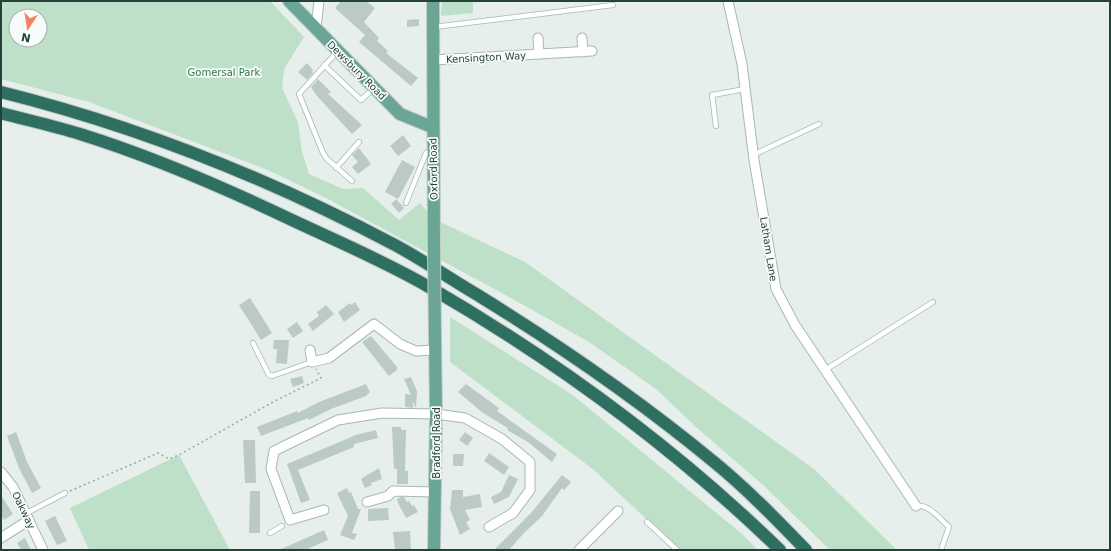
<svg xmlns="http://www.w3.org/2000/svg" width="1111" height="551" font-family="'DejaVu Sans',sans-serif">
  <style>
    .green { fill: #bfe0c8; fill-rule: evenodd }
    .building { fill: #bbcac4 }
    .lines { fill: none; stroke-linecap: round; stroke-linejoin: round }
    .lane-casing { stroke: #a8b8b2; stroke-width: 6 }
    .street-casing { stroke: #a8b8b2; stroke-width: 11 }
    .primary-casing { stroke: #c2cac8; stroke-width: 14 }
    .highway-casing { stroke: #c2cac8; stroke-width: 14 }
    .path { stroke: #86b3a5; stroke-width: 1.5; stroke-dasharray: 2 3; stroke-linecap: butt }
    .lane { stroke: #fff; stroke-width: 4.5 }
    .street { stroke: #fff; stroke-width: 9 }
    .primary { stroke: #6aa596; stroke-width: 12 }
    .highway { stroke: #2f6f62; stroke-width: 12 }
    .primary-bridge-casing { stroke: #c2cac8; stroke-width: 14; stroke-linecap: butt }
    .primary-bridge { stroke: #6aa596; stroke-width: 12 }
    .labels { text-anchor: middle; stroke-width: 3.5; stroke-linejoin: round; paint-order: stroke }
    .street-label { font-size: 10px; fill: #24423a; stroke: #f7fbf9 }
    .park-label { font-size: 10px; fill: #2d7a4b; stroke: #f7fbf9 }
  </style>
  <rect width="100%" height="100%" fill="#e6efeb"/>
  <g class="green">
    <path d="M1,1H270L304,37L284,69L282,88L298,122L302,152L309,174L343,189L363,188L399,220L420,203L434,219L525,262L814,469L897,550H830L763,485L696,427L656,389L589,342L520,303L328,199L268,170L89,102L1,79ZM16,16H40V40H16Z"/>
    <polygon points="442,1 473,1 473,13 441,16"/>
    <polygon points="450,317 574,396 742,534 758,550 679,550 594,470 450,362"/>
    <polygon points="179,455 230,550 89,550 70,508"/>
  </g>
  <g class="building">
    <polygon points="341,1 366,1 375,8 364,22 379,38 377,41 388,51 386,53 418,78 411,86 359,42 365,35 335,8"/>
    <polygon points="419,19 419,26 407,27 407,20"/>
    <polygon points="307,63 313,70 312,71 313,73 307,80 298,72"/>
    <polygon points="318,79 331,92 328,94 362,125 352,134 317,96 311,87"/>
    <polygon points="403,135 411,146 398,156 390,146"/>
    <polygon points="359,148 371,164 358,174 352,167 358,162 352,155"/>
    <polygon points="402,160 415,167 398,199 385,192"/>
    <polygon points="396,199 404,208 399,213 391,204"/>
    <polygon points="250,298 272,333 261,340 239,305"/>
    <polygon points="355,302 360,310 344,322 338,312 350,303 351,305"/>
    <polygon points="326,305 334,314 313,331 308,324 319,316 317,312"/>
    <polygon points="297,322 303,331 293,338 287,329"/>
    <polygon points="371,336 397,367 397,370 389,376 362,342"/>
    <polygon points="274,340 289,340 287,364 276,363 277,349 273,349"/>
    <polygon points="302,376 304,383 293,387 290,379"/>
    <polygon points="411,377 417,391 416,408 413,402 413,408 405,407 405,394 411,395 404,379"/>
    <polygon points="366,384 370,392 366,396 331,409 309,420 308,418 261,436 257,427 297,411 298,413 319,402"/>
    <polygon points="466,384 499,408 497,411 557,454 552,462 528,442 507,430 508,428 483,413 458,392"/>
    <polygon points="392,427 401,427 401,430 406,430 405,471 408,471 408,484 397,484 397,469 394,469"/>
    <polygon points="376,430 378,438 354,444 354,447 298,470 310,500 301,503 287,464 356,435"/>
    <polygon points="16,432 27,462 41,488 32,493 19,468 7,436"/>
    <polygon points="465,432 473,438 467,446 459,440"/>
    <polygon points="243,440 255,440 256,483 245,483"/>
    <polygon points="489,453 509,467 504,475 484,461"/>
    <polygon points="453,454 464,454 463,466 453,466"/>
    <polygon points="379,468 382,479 371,483 372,485 365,488 361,479"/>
    <polygon points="509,475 518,479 509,497 494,504 491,497 501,492"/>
    <polygon points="562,475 571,482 564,490 562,488 542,516 523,534 509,550 494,550 531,513"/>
    <polygon points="347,488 349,493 351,492 358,509 361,509 352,533 357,534 354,540 340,535 348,516 337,493"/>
    <polygon points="452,490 463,490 463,497 480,494 482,507 465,510 470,520 466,522 470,529 460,535 450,509"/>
    <polygon points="250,491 260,491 260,533 249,533"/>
    <polygon points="1,495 13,514 4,520 1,515"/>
    <polygon points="401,497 404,497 407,502 409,501 412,506 414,505 418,512 406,518 398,503 397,499"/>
    <polygon points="388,508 389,520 368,521 368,509"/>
    <polygon points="55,516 67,541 57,545 45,521"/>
    <polygon points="324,530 328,540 305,550 279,550"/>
    <polygon points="410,531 411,550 395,550 393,532"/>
    <polygon points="25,538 31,550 21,550 17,543"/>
  </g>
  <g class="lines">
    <defs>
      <g id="lane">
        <polyline points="434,27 613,5"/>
        <polyline points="337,52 299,94 323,153 327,159 352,181"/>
        <polyline points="324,65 361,100 374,88"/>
        <polyline points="716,126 712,95 745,89"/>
        <polyline points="753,155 819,124"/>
        <polyline points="336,168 359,142"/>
        <polyline points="406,203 426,153 433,150"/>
        <polyline points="253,343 269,375 272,376 312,362"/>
        <polyline points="825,370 933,302"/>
        <path d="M916,506C928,503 940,519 949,527L941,550"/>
        <polyline points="27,513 65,493"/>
        <polyline points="647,522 677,550"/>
        <polyline points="270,533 282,526"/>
      </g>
      <g id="street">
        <polyline points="728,1 742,64 754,160 776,289 795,325 916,506"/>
        <polyline points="316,28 319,1"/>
        <polyline points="538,38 539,54"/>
        <polyline points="582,38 583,52"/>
        <polyline points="433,60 592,51"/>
        <polyline points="310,350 312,362 329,358 374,324 400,344 416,351 435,350"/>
        <polyline points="1,472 13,487 43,550"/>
        <polyline points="367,502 388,496 393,491 436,492"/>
        <polyline points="324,510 290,520 271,469 274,451 338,420 382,413 436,414 465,418 502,439 530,462 530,490 513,513 489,527"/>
        <polyline points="1,538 29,520"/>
        <polyline points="579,550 618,511"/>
      </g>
      <g id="primary">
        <polyline points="289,1 400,114 432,127"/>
        <polyline points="433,1 434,251"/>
        <polyline points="434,550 436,414 435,337"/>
      </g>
      <g id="highway">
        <path d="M1,92C138,126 270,179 395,245C423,260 449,278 476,294C559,345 639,400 714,462C747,489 777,520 806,550"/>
        <path d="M1,113C27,120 54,126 80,134C154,157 225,188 294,221C339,242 386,262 429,287C555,360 675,448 780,550"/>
      </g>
    </defs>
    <use href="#lane" class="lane-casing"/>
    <use href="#street" class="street-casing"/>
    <use href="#primary" class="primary-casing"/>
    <use href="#highway" class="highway-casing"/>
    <polyline class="path" points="70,491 158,453 169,459 179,455 273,402 321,378 316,369"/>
    <use href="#lane" class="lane"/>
    <use href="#street" class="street"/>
    <use href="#primary" class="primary"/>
    <use href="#highway" class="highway"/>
    <defs>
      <polyline id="primary-bridge" points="434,251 435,337"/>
    </defs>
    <use href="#primary-bridge" class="primary-bridge-casing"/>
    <use href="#primary-bridge" class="primary-bridge"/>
  </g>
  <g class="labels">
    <g class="street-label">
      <text transform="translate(486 57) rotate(-3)" y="4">Kensington Way</text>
      <text transform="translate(357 70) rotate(45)" y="4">Dewsbury Road</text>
      <text transform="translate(433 169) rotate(-91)" y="4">Oxford Road</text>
      <text transform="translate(769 249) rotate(81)" y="4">Latham Lane</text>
      <text transform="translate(436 443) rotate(-90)" y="4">Bradford Road</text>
      <text transform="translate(24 510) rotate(64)" y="4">Oakway</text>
    </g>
    <g class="park-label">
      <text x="224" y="76">Gomersal Park</text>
    </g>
  </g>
  <rect width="1111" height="551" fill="none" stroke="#24423a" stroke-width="4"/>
  <g transform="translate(28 28) rotate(192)"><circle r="19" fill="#f7fbf9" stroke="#a3b1ad"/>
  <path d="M0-3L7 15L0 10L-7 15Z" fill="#f4845f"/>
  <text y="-6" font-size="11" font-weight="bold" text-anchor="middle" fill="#24423a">N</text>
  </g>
</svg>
